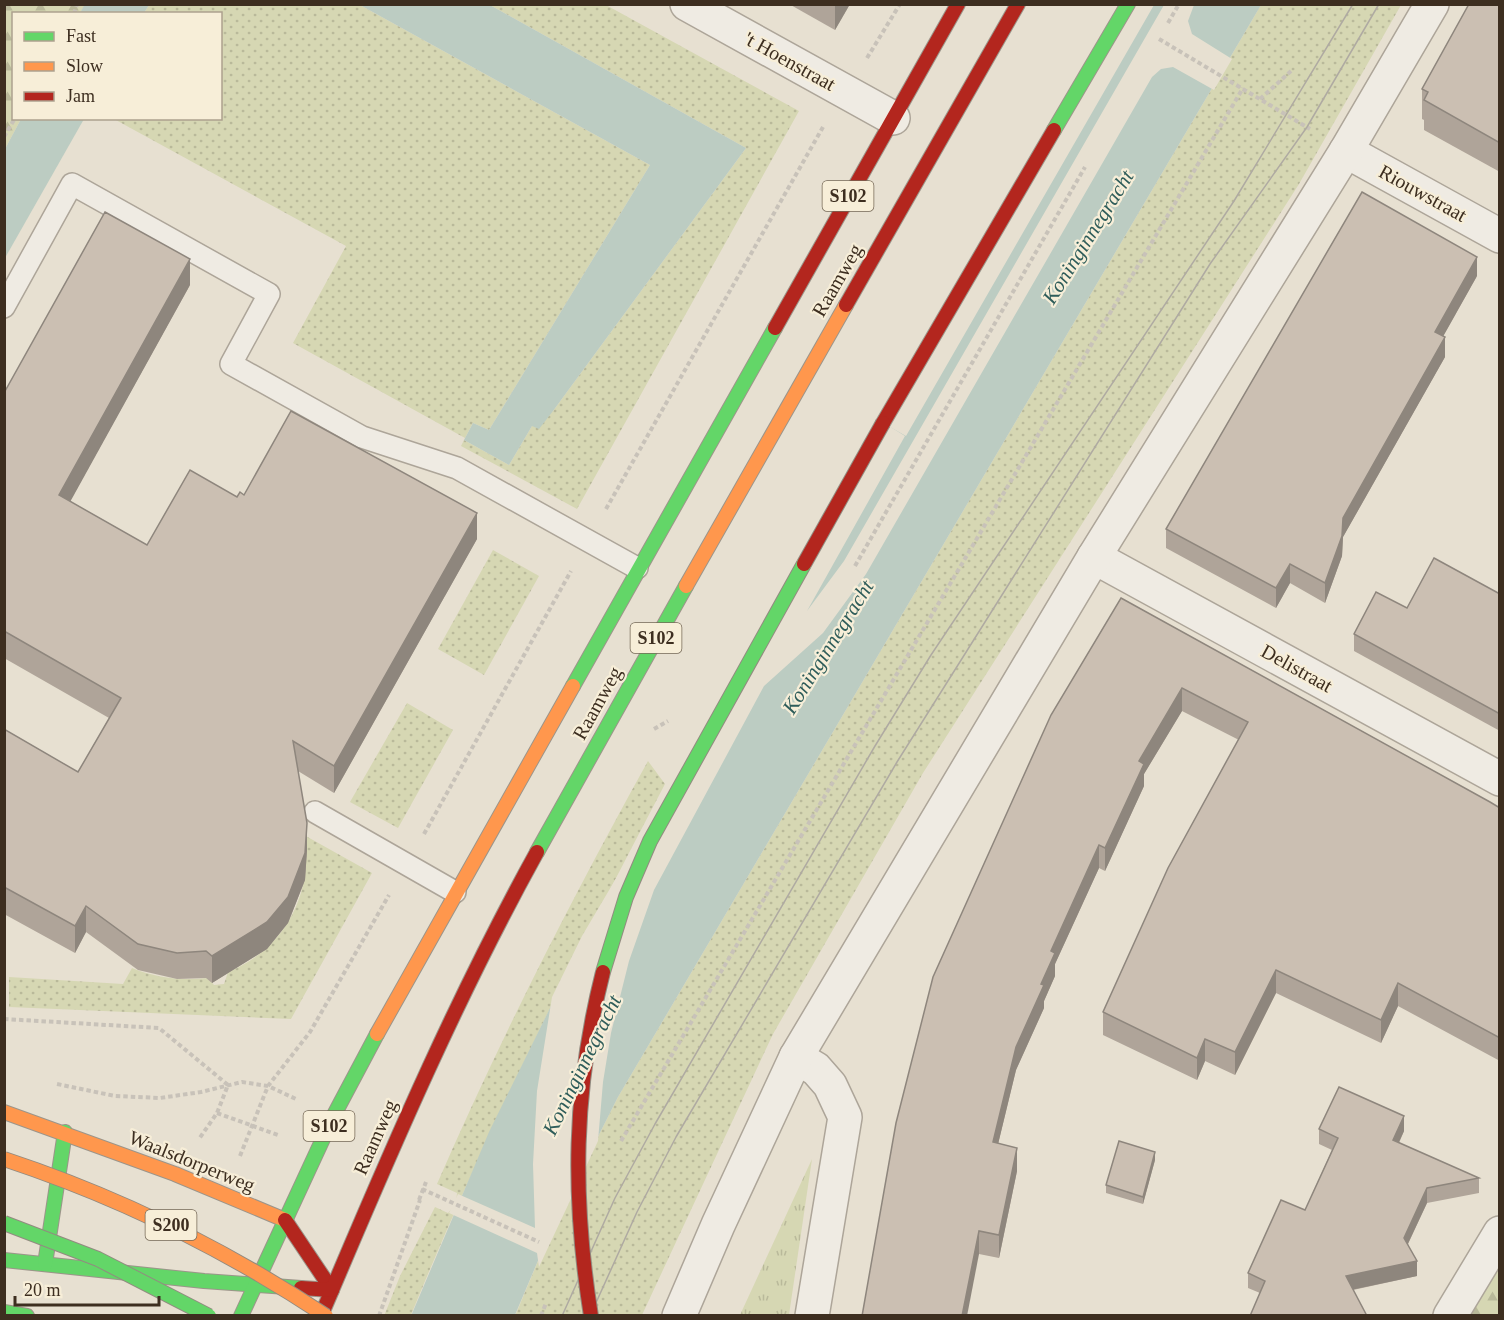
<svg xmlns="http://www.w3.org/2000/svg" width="1504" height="1320" font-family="'Times New Roman',serif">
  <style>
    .grass { fill: url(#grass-dots) }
    .forest { fill: url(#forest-firs) }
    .park { fill: url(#park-tufts) }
    .water { fill: #bcccc2 }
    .pier { fill: #e7e0d1 }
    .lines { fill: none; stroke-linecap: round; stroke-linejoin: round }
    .lane-casing { stroke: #ada599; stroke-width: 24 }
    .street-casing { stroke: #ada599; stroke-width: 36 }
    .fast-casing { stroke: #9c958a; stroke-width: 16 }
    .slow-casing { stroke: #9c958a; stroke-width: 16 }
    .jam-casing { stroke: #9c958a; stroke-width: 16 }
    .path { stroke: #c8c2b9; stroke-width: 4; stroke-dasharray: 4.5 3; stroke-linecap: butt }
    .lane { stroke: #efebe3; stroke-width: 21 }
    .street { stroke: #efebe3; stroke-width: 33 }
    .fast { stroke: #63d668; stroke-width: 14 }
    .slow { stroke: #ff974d; stroke-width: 14 }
    .jam { stroke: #b3261e; stroke-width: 14 }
    .tram { stroke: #afaaa2; stroke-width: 1.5 }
    .fast-bridge-casing { stroke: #928b80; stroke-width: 16; stroke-linecap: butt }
    .slow-bridge-casing { stroke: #928b80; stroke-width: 16; stroke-linecap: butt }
    .jam-bridge-casing { stroke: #928b80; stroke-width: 16; stroke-linecap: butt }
    .fast-bridge { stroke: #63d668; stroke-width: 14 }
    .slow-bridge { stroke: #ff974d; stroke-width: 14 }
    .jam-bridge { stroke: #b3261e; stroke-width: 14 }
    .wall { fill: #afa499 }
    .shaded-wall { fill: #8e867d }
    .building { fill: #cbbfb2; stroke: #8e867d; stroke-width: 1.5 }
    .labels { text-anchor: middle; stroke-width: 4.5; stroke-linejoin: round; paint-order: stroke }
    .shield { fill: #f7eed8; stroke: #756857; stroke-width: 1.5 }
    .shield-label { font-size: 18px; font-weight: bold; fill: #3d2e20 }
    .street-label { font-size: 20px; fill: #3d2e20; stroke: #f7eed8 }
    .water-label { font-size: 21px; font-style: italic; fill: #2f5d5a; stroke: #f7eed8 }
  </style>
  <defs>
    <pattern id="grass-dots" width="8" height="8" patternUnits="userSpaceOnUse" patternTransform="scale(1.5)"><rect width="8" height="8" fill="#d6d7b3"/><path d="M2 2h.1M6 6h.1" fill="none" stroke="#b9b99a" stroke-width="1.8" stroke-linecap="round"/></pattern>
    <pattern id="forest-firs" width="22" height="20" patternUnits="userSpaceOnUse" patternTransform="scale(1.5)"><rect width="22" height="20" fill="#d6d7b3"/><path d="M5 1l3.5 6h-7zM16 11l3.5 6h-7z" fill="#b9b99a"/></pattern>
    <pattern id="park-tufts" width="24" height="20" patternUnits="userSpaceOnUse" patternTransform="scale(1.5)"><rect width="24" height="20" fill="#d6d7b3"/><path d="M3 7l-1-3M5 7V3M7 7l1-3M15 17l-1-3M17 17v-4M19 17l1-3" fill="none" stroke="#b9b99a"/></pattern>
  </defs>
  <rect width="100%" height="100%" fill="#e7e0d1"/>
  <g class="grass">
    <polygon points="149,5 360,5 650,165 489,430 473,423 465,438 293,343 346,246 114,119 220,118 220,14 144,13"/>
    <polygon points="490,5 606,5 799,111 577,509 461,446 464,440 509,465 532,426 553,411 746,148"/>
    <polygon points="1261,5 1401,5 1299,184 923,773 773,1034 642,1315 515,1316 551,1230 618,1097"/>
    <polygon points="493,550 539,576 484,675 438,649"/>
    <polygon points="407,703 453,730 398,828 350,802"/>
    <path d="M648,761L665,784C573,959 485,1133 411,1315L384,1316L400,1276L435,1207L448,1213L456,1204L457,1193L437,1184C500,1039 571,900 648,761Z"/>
    <path d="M304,835L372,873L291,1019L9,1007V977L123,984L132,968C157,978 181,981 208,978L214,985L224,984L228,972C284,949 314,895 304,835Z"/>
  </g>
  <g class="forest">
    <polygon points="5,5 85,5 80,13 14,14 14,118 21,119 5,149"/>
    <polygon points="1499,1234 1499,1315 1451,1316"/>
  </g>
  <polygon class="park" points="812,1159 789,1315 740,1315"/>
  <g class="water">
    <polygon points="85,4 149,4 149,5 144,13 80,13"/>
    <polygon points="360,5 490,5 746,148 553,411 539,429 532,426 509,465 464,440 473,423 489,430 650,165"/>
    <polygon points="1154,5 1261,5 618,1097 551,1230 515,1315 411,1316 489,1132 585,937 883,423 906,436"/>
    <polygon points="21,119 84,119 5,258 5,149"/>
  </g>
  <polygon class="pier" points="1164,5 1194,5 1188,21 1192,34 1232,59 1214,90 1173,67 1161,69 1152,77 866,574 823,633 764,686 654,890 629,961 611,1033 603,1082 598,1141 539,1267 537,1253 449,1213 458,1194 535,1228 533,1164 537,1091 552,997 582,936 683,765 876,418 905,436 807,611 844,561"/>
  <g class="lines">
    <defs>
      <g id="lane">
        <polyline points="4,307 72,184 269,294 231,364 362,437 457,468 637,568"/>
        <polyline points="315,812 455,892"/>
      </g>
      <g id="street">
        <polyline points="687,4 893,118"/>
        <polyline points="1346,151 1500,236"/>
        <polyline points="1094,557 1500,779"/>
        <polyline points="796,1057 816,1069 830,1085 845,1117 812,1316"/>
        <polyline points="679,1316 718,1225 796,1057 1094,557 1346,151 1432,4"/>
        <polyline points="1450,1316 1500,1233"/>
      </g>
      <g id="fast">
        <polyline points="1054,130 1128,4"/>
        <polyline points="573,686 775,328"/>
        <polyline points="537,852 686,586"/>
        <polyline points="4,1260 204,1281 301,1288"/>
        <polyline points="45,1264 65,1132"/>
        <polyline points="4,1312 27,1316"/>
        <polyline points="241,1316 334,1115 377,1034"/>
      </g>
      <g id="slow">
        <polyline points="686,586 846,305"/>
        <polyline points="377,1034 573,686"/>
        <polyline points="4,1112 175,1174 285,1220"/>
      </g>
      <g id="jam">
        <polyline points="846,305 1018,4"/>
        <polyline points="775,328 958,4"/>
        <polyline points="883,423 1054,130"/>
        <polyline points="285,1220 332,1290 323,1311"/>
        <path d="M301,1288L332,1290C395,1141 459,993 537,852"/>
      </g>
    </defs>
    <use href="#lane" class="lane-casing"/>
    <use href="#street" class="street-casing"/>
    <use href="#fast" class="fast-casing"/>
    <use href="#slow" class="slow-casing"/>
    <use href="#jam" class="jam-casing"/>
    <g class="path">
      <polyline points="74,14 77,4"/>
      <polyline points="1168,23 1179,4"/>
      <polyline points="1159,39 1310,129"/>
      <polyline points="867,58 900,4"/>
      <polyline points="1260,99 1291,71"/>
      <polyline points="4,137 15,118"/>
      <polyline points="606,509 823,127"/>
      <polyline points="855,566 1085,167"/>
      <polyline points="654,729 668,721"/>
      <polyline points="424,834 571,571"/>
      <polyline points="4,1019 159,1028 228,1085 217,1113 199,1139"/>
      <polyline points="57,1084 115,1096 160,1098 201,1092 242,1082 268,1086 296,1099"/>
      <polyline points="217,1113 278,1135"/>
      <polyline points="621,1141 1243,88"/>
      <polyline points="240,1156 268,1086 310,1032 389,895"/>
      <polyline points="422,1189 539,1242"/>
      <polyline points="419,1200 426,1182"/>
      <polyline points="379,1316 420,1200"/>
      <polyline points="541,1316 546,1303"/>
    </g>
    <use href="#lane" class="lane"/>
    <use href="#street" class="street"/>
    <use href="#fast" class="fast"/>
    <use href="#slow" class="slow"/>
    <use href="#jam" class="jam"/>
    <g class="tram">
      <polyline points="562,1316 615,1198 655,1124 875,746 931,655 1234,201 1353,4"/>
      <polyline points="590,1316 637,1212 676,1137 897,762 1210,264 1307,127 1379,4"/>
    </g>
    <defs>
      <g id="fast-bridge">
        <polyline points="603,972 626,897 650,841 804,564"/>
        <polyline points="4,1223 98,1259 209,1316"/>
      </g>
      <path id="slow-bridge" d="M4,1159C119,1197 225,1249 326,1316"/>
      <g id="jam-bridge">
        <polyline points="804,564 883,423"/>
        <path d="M591,1316C572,1197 573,1090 603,972"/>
      </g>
    </defs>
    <use href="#fast-bridge" class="fast-bridge-casing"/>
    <use href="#slow-bridge" class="slow-bridge-casing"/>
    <use href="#jam-bridge" class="jam-bridge-casing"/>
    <use href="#fast-bridge" class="fast-bridge"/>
    <use href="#slow-bridge" class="slow-bridge"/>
    <use href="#jam-bridge" class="jam-bridge"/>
  </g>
  <g class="wall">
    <polygon points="789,4 850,4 835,30"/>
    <polygon points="1500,4 1500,172 1424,130 1424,120 1422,119 1422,89"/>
    <polygon points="1477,276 1443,336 1445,357 1343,537 1342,556 1325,603 1290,583 1276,608 1166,548 1166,529"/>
    <polygon points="190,285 70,501 147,545 237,497 244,495 477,539 334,793 298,771 307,850 305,880 288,923 267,949 212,983 206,978 177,979 138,970 86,932 75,953 4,914 4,729 78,772 109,718 4,658 4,393"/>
    <polygon points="1500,594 1500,731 1354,651 1354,634 1407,608"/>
    <polygon points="1121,598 1500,808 1500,1061 1398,1006 1381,1043 1276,993 1235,1075 1205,1061 1197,1080 1103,1035 1103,1012 1239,740 1182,711 1144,774 1144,786 1105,871 1099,868 1055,964 1055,976 1044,1001 1044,1008 1016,1070 998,1144 1017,1171 999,1258 979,1254 862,1316"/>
    <polygon points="1319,1129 1404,1131 1399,1143 1479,1178 1479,1193 1427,1203 1408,1244 1417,1276 1353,1290 1260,1293 1248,1288 1248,1273 1305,1210 1332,1150 1319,1144"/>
    <polygon points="1155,1160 1143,1204 1106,1193 1106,1185"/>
  </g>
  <g class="shaded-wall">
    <polygon points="835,4 850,4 835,30"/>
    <polygon points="1477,257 1477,276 1435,351 1435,332"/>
    <polygon points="190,259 190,285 59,522 59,495"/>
    <polygon points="1445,337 1445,357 1343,537 1342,556 1325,603 1325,583 1343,518"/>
    <polygon points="477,513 477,539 334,793 334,766"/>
    <polygon points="1290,564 1290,583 1276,608 1276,588"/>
    <polygon points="1182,688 1182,711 1144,774 1144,786 1105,871 1105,848 1139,761"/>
    <polygon points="307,823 307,850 305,880 288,923 267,949 212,983 212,956"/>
    <polygon points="1099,845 1099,868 1055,964 1055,976 1044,1001 1044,1008 1016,1070 993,1165 993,1142 1016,1047 1041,984 1051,951"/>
    <polygon points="86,906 86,932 75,953 75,926"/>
    <polygon points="1276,970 1276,993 1235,1075 1235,1052"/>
    <polygon points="1398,983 1398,1006 1381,1043 1381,1020"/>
    <polygon points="1205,1039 1205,1061 1197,1080 1197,1058"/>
    <polygon points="1404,1116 1404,1131 1393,1155 1393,1140"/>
    <polygon points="1017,1148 1017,1171 999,1258 999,1235"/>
    <polygon points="1155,1152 1155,1160 1143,1204 1143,1197"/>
    <polygon points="1427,1188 1427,1203 1404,1252 1404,1238"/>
    <polygon points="979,1231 979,1254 967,1316 962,1316"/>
    <polygon points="1417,1261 1417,1276 1346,1291 1346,1276"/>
  </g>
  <g class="building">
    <polygon points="1469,4 1500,4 1500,143 1424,100 1428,92 1422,89"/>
    <polygon points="1362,192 1477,257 1435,332 1445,337 1343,518 1342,536 1325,583 1290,564 1276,588 1166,529"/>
    <polygon points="105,212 190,259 59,495 147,545 190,470 237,497 240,492 244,495 291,411 477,513 334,766 293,741 307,823 305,853 288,897 267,922 212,956 206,951 177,953 138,944 86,906 75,926 4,887 4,729 78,772 121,698 4,631 4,393"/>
    <polygon points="1434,558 1500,594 1500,714 1354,634 1376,592 1407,608"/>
    <polygon points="1121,598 1490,802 1500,808 1500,1038 1398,983 1381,1020 1276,970 1235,1052 1205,1039 1197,1058 1103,1012 1168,868 1248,722 1182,688 1139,761 1144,764 1105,848 1099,845 1051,951 1055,953 1041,984 1044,985 1016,1047 993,1142 1017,1148 999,1235 979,1231 962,1316 862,1316 896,1123 933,977 1051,715"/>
    <polygon points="1339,1087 1404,1116 1393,1140 1479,1178 1427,1188 1404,1238 1417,1261 1346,1276 1367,1316 1250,1316 1265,1281 1248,1273 1281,1200 1305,1210 1338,1138 1319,1129"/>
    <polygon points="1119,1141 1155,1152 1143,1197 1106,1185"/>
  </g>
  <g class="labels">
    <g class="shield">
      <rect x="822.5" y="181" width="51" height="30" rx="4.5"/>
      <rect x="630.5" y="623" width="51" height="30" rx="4.5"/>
      <rect x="303.5" y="1111" width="51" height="30" rx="4.5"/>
      <rect x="145.5" y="1210" width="51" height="30" rx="4.5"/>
    </g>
    <g class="shield-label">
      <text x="848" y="202">S102</text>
      <text x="656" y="644">S102</text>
      <text x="329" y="1132">S102</text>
      <text x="171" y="1231">S200</text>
    </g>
    <g class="street-label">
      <text transform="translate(790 61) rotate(29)" y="7">'t Hoenstraat</text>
      <text transform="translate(1423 193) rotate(29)" y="7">Riouwstraat</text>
      <text transform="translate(837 280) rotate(-60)" y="7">Raamweg</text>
      <text transform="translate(1297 668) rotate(29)" y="7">Delistraat</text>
      <text transform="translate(597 703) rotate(-61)" y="7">Raamweg</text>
      <text transform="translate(375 1137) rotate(-66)" y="7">Raamweg</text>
      <text transform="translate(192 1161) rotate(22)" y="7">Waalsdorperweg</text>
    </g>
    <g class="water-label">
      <text transform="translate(1088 237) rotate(-58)" y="7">Koninginnegracht</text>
      <text transform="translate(828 647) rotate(-58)" y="7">Koninginnegracht</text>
      <text transform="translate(582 1065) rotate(-64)" y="7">Koninginnegracht</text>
    </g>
  </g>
  <rect width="1504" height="1320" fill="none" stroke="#3d2e20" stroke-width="12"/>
  <rect x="12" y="12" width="210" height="108" fill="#f7eed8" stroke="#ada18e" stroke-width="1.5"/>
  <rect x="24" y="32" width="30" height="9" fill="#63d668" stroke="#ada18e" stroke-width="1.5"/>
  <text x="66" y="42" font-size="18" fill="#3d2e20">Fast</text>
  <rect x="24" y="62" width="30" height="9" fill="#ff974d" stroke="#ada18e" stroke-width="1.5"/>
  <text x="66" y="72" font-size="18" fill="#3d2e20">Slow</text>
  <rect x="24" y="92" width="30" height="9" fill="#b3261e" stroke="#ada18e" stroke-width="1.5"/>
  <text x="66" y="102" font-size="18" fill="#3d2e20">Jam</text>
  <path d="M15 1296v9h144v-9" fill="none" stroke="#3d2e20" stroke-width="3"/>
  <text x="24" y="1296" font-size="18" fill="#3d2e20" stroke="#f7eed8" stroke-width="4.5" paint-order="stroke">20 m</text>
</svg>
